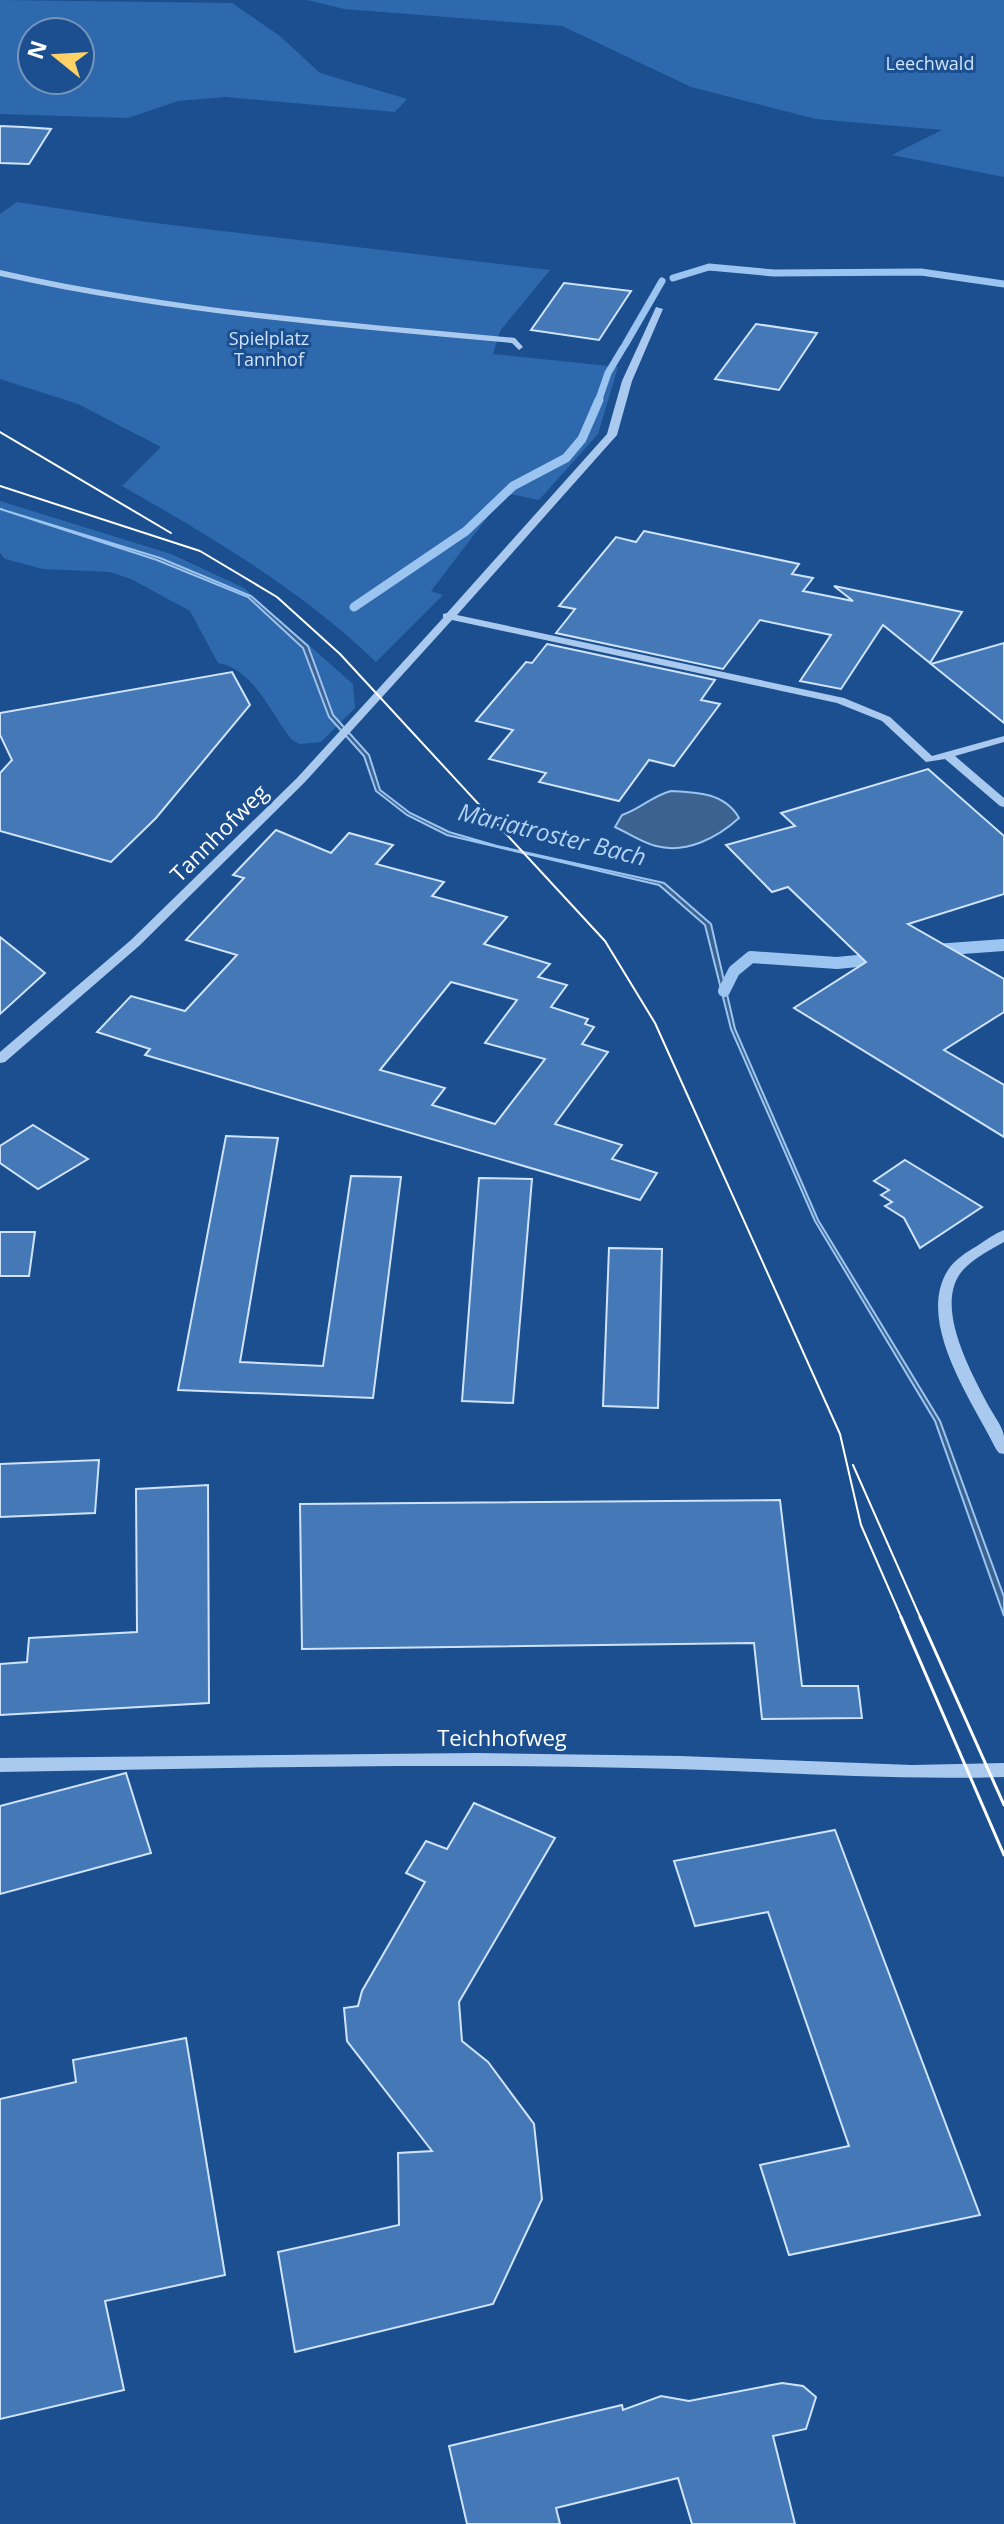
<svg xmlns="http://www.w3.org/2000/svg" width="1004" height="2524" font-family="'Open Sans',sans-serif">
  <style>
    .green { fill: #2e69ad; fill-rule: evenodd }
    .water { fill: #3c6290; stroke: #9cc4f0; stroke-width: 2 }
    .lines { fill: none; stroke-linecap: round; stroke-linejoin: round }
    .stream-far2 { stroke: #9cc4f0; stroke-width: 7 }
    .stream-far1 { stroke: #9cc4f0; stroke-width: 9 }
    .stream { stroke: #9cc4f0; stroke-width: 12 }
    .building { fill: #4478b7; stroke: #cfe3fa; stroke-width: 2; fill-rule: evenodd }
    .minor { fill: #a9c9ee; fill-rule: evenodd }
    .tram-far1 { stroke: #fff; stroke-width: 2 }
    .tram { stroke: #fff; stroke-width: 3 }
    .labels { text-anchor: middle; stroke-width: 6; stroke-linejoin: round; paint-order: stroke }
    .far-park-label { font-size: 18px; fill: #cfe3fa; stroke: #1b4f8f }
    .street-label { font-size: 22px; fill: #fff; stroke: #1b4f8f }
    .water-label { font-size: 24px; font-style: italic; fill: #b5d3f5; stroke: #1b4f8f }
  </style>
  <rect width="100%" height="100%" fill="#1b4f8f"/>
  <g class="green">
    <path d="M0,0L232,3L280,36L320,73L407,99L395,112L225,97L178,101L128,118L0,114ZM32,32H80V80H32Z"/>
    <polygon points="307,0 1004,0 1004,177 892,155 942,130 816,119 691,87 562,26 344,9"/>
    <path d="M17,202L147,222L550,270L500,331L493,354L618,367L598,434L539,500L506,493L431,591L443,595L376,662C300,589 213,538 122,486L161,447L78,404L0,379V214Z"/>
    <path d="M0,501L171,554L244,588L353,684L355,708L321,742L300,744L292,740C271,714 254,669 218,663L190,611L131,579L110,572L43,569L5,559L0,553Z"/>
  </g>
  <g class="water">
    <polygon points="0,509 160,558 251,596 308,646 333,715 369,755 380,790 410,813 449,832 497,846 664,883 711,924 735,1029 818,1220 940,1421 1004,1597 1004,1616 935,1421 815,1221 731,1029 705,925 659,885 447,835 407,815 376,791 364,756 329,717 303,648 248,597 157,560"/>
    <path d="M671,791C697,792 725,793 739,818C717,838 686,854 656,846C643,843 628,833 615,827L622,815C640,809 652,796 671,791Z"/>
  </g>
  <g class="lines">
    <g class="stream-far2">
      <polyline points="673,278 709,267 774,273 921,272 1004,284"/>
      <polyline points="625,345 662,281"/>
      <polyline points="598,402 608,373 623,348"/>
    </g>
    <polyline class="stream-far1" points="354,607 466,531 513,486 566,458 582,439 599,400"/>
    <g class="stream">
      <polyline points="935,950 1004,945"/>
      <polyline points="724,991 734,971 751,957 837,963 878,959"/>
    </g>
  </g>
  <g class="building">
    <polygon points="0,126 23,127 51,129 29,164 0,163"/>
    <polygon points="564,283 631,291 599,340 531,330"/>
    <polygon points="756,324 817,333 779,390 715,379"/>
    <polygon points="644,531 799,564 792,574 813,578 803,591 853,601 834,586 962,612 930,663 883,625 841,689 800,681 831,635 760,620 723,669 556,633 575,609 559,606 616,537 636,542"/>
    <polygon points="1004,643 1004,723 931,664"/>
    <polygon points="547,644 715,680 701,700 720,704 674,766 649,760 619,801 539,782 546,773 489,759 513,730 476,721 526,662 532,663"/>
    <polygon points="232,672 250,705 156,818 111,862 0,831 0,773 12,760 0,735 0,713"/>
    <polygon points="928,769 1004,836 1004,894 908,924 1004,979 1004,1012 944,1050 1004,1085 1004,1137 794,1008 866,962 788,887 772,892 726,845 795,826 781,813"/>
    <path d="M276,830L331,853L349,833L393,845L376,864L444,882L432,896L507,917L484,944L550,964L538,977L567,985L551,1007L588,1019L585,1024L594,1027L582,1044L608,1052L555,1124L622,1145L612,1159L657,1173L640,1200L145,1055L150,1049L97,1032L131,996L185,1011L237,955L186,940L244,878L233,875ZM451,982L517,1000L485,1043L545,1059L495,1124L432,1105L445,1088L380,1070Z"/>
    <polygon points="0,937 45,973 0,1014"/>
    <polygon points="33,1125 88,1159 38,1189 0,1163 0,1146"/>
    <polygon points="226,1136 278,1138 240,1362 323,1366 351,1176 401,1177 373,1398 178,1390"/>
    <polygon points="905,1160 982,1207 920,1248 904,1218 885,1206 892,1202 881,1195 889,1190 874,1181"/>
    <polygon points="479,1178 532,1179 513,1403 462,1401"/>
    <polygon points="0,1232 35,1232 29,1276 0,1276"/>
    <polygon points="609,1248 662,1249 658,1408 603,1406"/>
    <polygon points="99,1460 95,1513 0,1517 0,1464"/>
    <polygon points="208,1485 209,1703 0,1715 0,1664 27,1662 29,1638 137,1632 136,1489"/>
    <polygon points="780,1500 802,1686 858,1686 862,1718 762,1719 754,1643 302,1649 300,1504"/>
    <polygon points="126,1773 151,1853 0,1894 0,1806"/>
    <polygon points="474,1803 555,1838 459,2002 462,2041 488,2062 534,2124 542,2199 493,2304 295,2352 278,2252 399,2225 398,2153 432,2151 347,2041 344,2008 358,2006 362,1991 425,1882 406,1873 426,1841 447,1849"/>
    <polygon points="835,1830 980,2215 789,2255 760,2165 849,2146 768,1912 695,1926 674,1861"/>
    <polygon points="186,2038 225,2275 105,2301 124,2390 0,2419 0,2099 76,2082 73,2060"/>
    <polygon points="782,2383 803,2386 816,2397 806,2429 773,2436 795,2524 692,2524 678,2478 556,2508 560,2524 467,2524 449,2446 622,2405 623,2410 661,2396 689,2401"/>
  </g>
  <g class="lines">
    <g class="minor">
      <path d="M0,270C170,309 342,322 515,338L523,347L519,350L512,343C340,327 169,314 0,276Z"/>
      <polygon points="656,307 663,309 632,381 617,435 457,615 844,698 890,717 932,756 1004,736 1004,742 955,756 1004,798 1004,807 1000,806 945,759 926,762 882,721 837,703 452,620 305,782 139,946 5,1062 0,1063 0,1052 131,940 297,778 443,618 443,614 447,613 607,434 622,381"/>
      <path d="M1004,1230V1242C990,1250 974,1258 963,1270C933,1304 970,1370 987,1403C992,1413 1002,1425 1004,1436C1004,1442 1004,1449 1004,1454L999,1453L996,1449C973,1402 915,1322 948,1270C955,1259 967,1252 977,1246C986,1240 994,1234 1004,1230Z"/>
      <path d="M476,1753L681,1756L912,1765L1004,1763V1777C881,1781 758,1770 635,1768C424,1763 212,1768 0,1772V1758Z"/>
    </g>
    <g class="tram-far1">
      <polyline points="0,432 171,533"/>
      <polyline points="0,486 200,551 277,597 340,654 605,941 655,1023 840,1434 861,1525 902,1619"/>
      <polyline points="853,1465 921,1619"/>
    </g>
    <g class="tram">
      <polyline points="901,1617 1004,1855"/>
      <polyline points="920,1617 1004,1805"/>
    </g>
  </g>
  <g class="labels">
    <g class="far-park-label">
      <text x="930" y="70">Leechwald</text>
      <text x="269" y="345">Spielplatz<tspan x="269" dy="21">Tannhof</tspan></text>
    </g>
    <g class="street-label">
      <text transform="translate(219 833) rotate(-45)" y="8">Tannhofweg</text>
      <text x="502" y="1746">Teichhofweg</text>
    </g>
    <g class="water-label">
      <text transform="translate(552 835) rotate(14)" y="8">Mariatroster Bach</text>
    </g>
  </g>
  <g transform="translate(56 56) rotate(288)"><circle r="38" fill="#1b4f8f" stroke="#7695bc" stroke-width="2"/>
  <path d="M0-6L14 30L0 20L-14 30Z" fill="#ffd166"/>
  <text y="-12" font-size="22" font-weight="bold" text-anchor="middle" fill="#ffffff">N</text>
  </g>
</svg>
